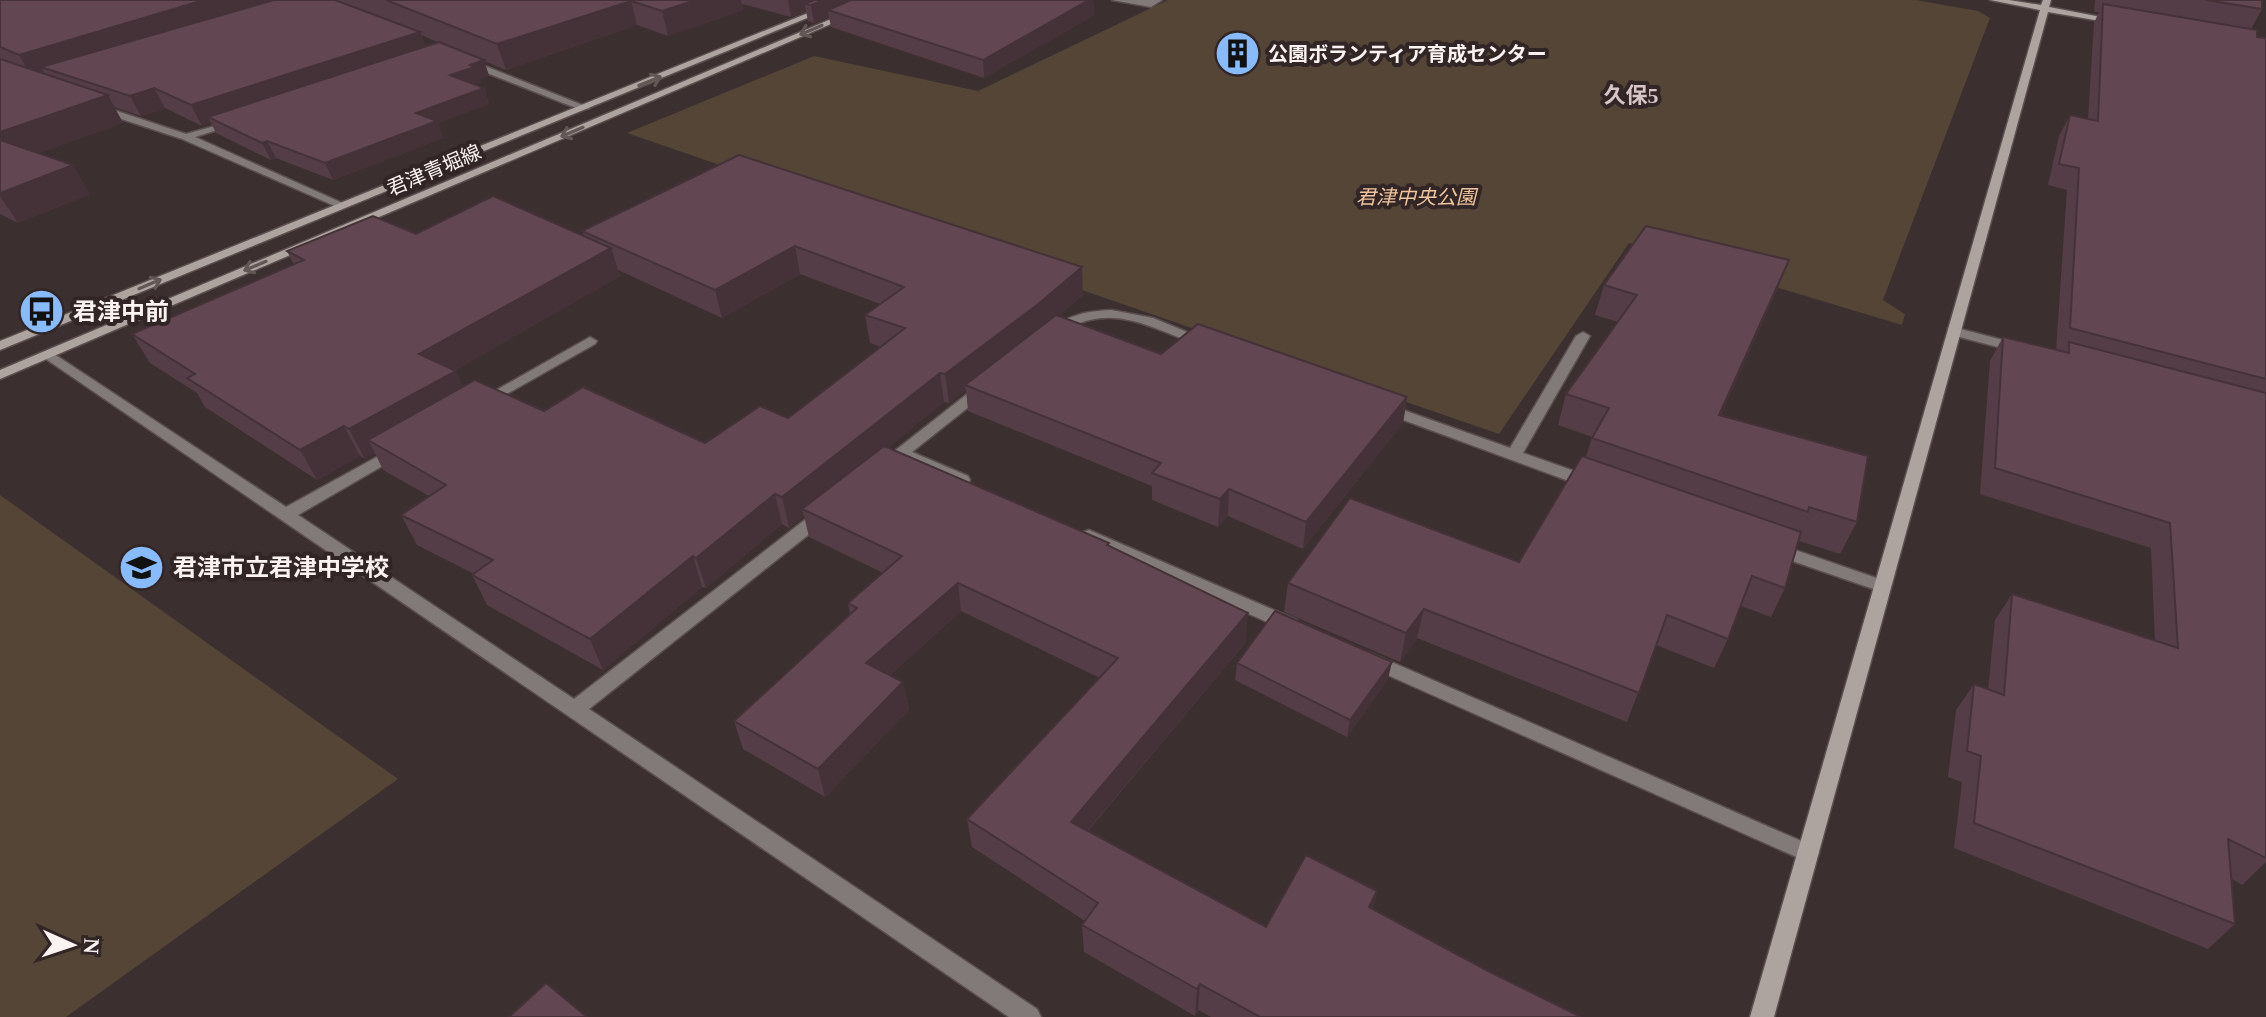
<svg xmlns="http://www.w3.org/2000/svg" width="2266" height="1017" font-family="'Times New Roman','Noto Sans JP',serif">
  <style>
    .green { fill: #544537 }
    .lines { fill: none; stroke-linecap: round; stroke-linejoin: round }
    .lane-casing { stroke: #5b4e4e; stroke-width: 3 }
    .street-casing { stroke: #5b4e4e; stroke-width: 3 }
    .secondary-casing { stroke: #5b4e4e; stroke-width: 3 }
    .lane { fill: #817a78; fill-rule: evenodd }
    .street { fill: #817a78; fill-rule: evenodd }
    .secondary { fill: #ada39f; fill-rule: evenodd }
    .wall { fill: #543d47; fill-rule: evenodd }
    .shaded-wall { fill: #453239 }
    .building { fill: #624752; stroke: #453239; stroke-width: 2 }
    .oneway { stroke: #635756 }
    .labels { text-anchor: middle; stroke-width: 8; stroke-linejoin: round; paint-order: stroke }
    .far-poi-label { font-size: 20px; font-weight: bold; fill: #fbf2f2; stroke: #322525; text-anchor: start }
    .far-street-label { font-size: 20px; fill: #fbf2f2; stroke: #322525 }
    .far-park-label { font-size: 20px; font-style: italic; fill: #efc59d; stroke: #322525 }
    .far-neighbourhood-label { font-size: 22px; font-weight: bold; fill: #d7c5c6; stroke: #322525 }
    .poi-label { font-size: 24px; font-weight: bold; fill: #fbf2f2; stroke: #322525; text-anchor: start }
  </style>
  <rect width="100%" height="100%" fill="#3c2f2f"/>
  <g class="green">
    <polygon points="1168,0 1916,0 1978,11 1990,18 1883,300 1905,314 1902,325 1629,243 1499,434 627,133 814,56 978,91"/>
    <polygon points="0,495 398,779 66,1017 0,1017"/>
  </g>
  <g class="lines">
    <defs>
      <polygon id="lane" points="1112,0 1162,0 1151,7"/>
      <g id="street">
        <polygon points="464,60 470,60 590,108 581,110 464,64"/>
        <polygon points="94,106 102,106 186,134 236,120 236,124 195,137 347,205 337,207 182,139 94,110"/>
        <path d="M1111,310L1153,318L1211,342L1204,346C1167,336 1130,310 1090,320C1077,322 1068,331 1056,335L1049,331C1066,315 1088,311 1111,310Z"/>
        <polygon points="1953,327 2022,345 2024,348 2017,352 1948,334 1948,328"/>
        <polygon points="1583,332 1590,336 1523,453 1597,479 1599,483 1597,487 1585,487 1379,411 1377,408 1384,404 1389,405 1510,448 1576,336"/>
        <polygon points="590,337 597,341 595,344 489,404 479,404 477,401"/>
        <polygon points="48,350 286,507 393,448 403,448 406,451 403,454 298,515 574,699 815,512 827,512 829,516 827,520 589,709 1037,1009 1041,1017 1009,1017 43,357 41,354"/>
        <polygon points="985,383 992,387 990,390 912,452 968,476 970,480 968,484 956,484 902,459 888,470 878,470 875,467 878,464 980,384"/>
        <polygon points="1089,530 1297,620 1300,625 1297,630 1285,630 1083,540 1081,536 1083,532"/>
        <polygon points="1775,543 1888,582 1891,586 1888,590 1882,592 1769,553 1767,549"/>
        <polygon points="1371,653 1815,847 1819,853 1815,859 1808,862 1801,859 1365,665 1362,660 1365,655"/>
      </g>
      <g id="secondary">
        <polygon points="840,0 851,0 0,350 0,341"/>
        <polygon points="876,0 887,0 0,379 0,370"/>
        <polygon points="1990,0 2009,0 2041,5 2043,0 2051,0 2049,7 2122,21 2118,24 2048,12 1774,1017 1750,1017 2040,10"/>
      </g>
    </defs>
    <use href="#lane" class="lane-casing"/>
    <use href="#street" class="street-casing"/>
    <use href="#secondary" class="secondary-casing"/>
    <use href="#lane" class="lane"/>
    <use href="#street" class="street"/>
    <use href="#secondary" class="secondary"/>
  </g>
  <g class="wall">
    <path d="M0,0H1093L1094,15L984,78L831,27L829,17L814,23L808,21L806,11L791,17L742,4L743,10L668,36L637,25L506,70L484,61L489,76L479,79L481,82L475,84L484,88L489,104L438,123L443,138L333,180L276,158L271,160L216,133L211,123L202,126L165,108L141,116L114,107L123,123L38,153L90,194L18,223L0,214ZM421,35L438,42L425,46Z"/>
    <polygon points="2095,0 2262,0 2262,9 2251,29 2257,37 2266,38 2266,862 2242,885 2232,879 2235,924 2208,949 1954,848 1962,782 1948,777 1956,710 1974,684 1988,690 1995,620 2012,594 2155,641 2151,548 1980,494 1990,361 2003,337 2056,350 2067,190 2048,185 2059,136 2070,115 2088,119 2094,23 2099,12 2094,12"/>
    <path d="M582,231L1082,267L1083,295L1058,316L1161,354L1407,397L1403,423L1303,549L1228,516L1218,527L1152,500V486L968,411L966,390L949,403L944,402L887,448L1109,543V546L1246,642L1088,831L1266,927L1377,891L1373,909L1488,971L1581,1017H1211L1198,1010L1195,1016L1084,952L1082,925L1085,921L972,847L967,819L1100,678L961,611L890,675L903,682L909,710L825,797L743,749L734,721L850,614L848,603L883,573L809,537L804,516L789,528L782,524L706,588L702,587L603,670L487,605L472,575L474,574L417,545L401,515L429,496L383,470L375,453L365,459L360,456L317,480L205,407L197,393L150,363L132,334L294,265L287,251L416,234L584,236ZM618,270L722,318L800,274L880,304L865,315L870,343L881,347L788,418L705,443L544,411L463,387L455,370L620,276Z"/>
    <polygon points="1789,260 1777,290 1721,415 1857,522 1840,554 1799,541 1785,588 1771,617 1741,606 1728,639 1714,668 1656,645 1627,722 1417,638 1400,662 1284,612 1288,583 1519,562 1586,457 1592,437 1558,425 1566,394 1618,322 1595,315 1604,285"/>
    <polygon points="1237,663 1388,679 1347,737 1235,680"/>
  </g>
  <g class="shaded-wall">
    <polygon points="204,0 296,0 41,67 47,77 34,81 19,55"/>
    <polygon points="696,0 741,0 743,10 668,36 662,11"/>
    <polygon points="788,0 868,0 828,10 829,17 814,23 811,5 805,4 806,11 791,17"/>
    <polygon points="1089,0 1093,0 1094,15 984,78 983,60"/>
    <polygon points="631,1 637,25 506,70 497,44"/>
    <polygon points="420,32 427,51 208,117 211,123 202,126 191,105"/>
    <polygon points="484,60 489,76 479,79 481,82 456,91 450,75 470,65"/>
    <polygon points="154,88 165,108 141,116 130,96"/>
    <polygon points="484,88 489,104 438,123 443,138 333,180 325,163 416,113"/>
    <polygon points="108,95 123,123 7,164 0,154 0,132"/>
    <polygon points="267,141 276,158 271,160 262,143"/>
    <polygon points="73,165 90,194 18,223 0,196 0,193"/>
    <polygon points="795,246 800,274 722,318 715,290"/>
    <polygon points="611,248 620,276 432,383 419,354"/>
    <polygon points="1789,260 1777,290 1707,446 1719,415"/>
    <polygon points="1082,267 1083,295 1038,334 965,385 966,390 949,403 945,374"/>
    <polygon points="456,371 469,400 368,440 375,453 365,459 349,429"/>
    <polygon points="940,373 944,402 808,512 802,509 804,516 789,528 782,497"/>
    <polygon points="1407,397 1403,423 1303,549 1306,522"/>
    <polygon points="344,426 360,456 317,480 300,450"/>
    <polygon points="1229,489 1228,516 1218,527 1220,499"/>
    <polygon points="775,494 782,524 706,588 696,558"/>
    <polygon points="693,556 702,587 603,670 590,639"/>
    <polygon points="958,583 961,611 872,691 866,663"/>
    <polygon points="1424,609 1417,638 1400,662 1406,633"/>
    <polygon points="1248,613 1246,642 1072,849 1071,822"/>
    <polygon points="1392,662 1388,679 1347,737 1350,720"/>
    <polygon points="903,682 909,710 825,797 818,769"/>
    <polygon points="1377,891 1371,918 1369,907"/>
    <polygon points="1200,984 1198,1010 1195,1016 1197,989"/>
  </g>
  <g class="building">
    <polygon points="0,0 204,0 19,55 0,47"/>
    <polygon points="274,0 335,0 420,32 191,105 154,88 130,96 41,67"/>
    <polygon points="386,0 696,0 662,11 631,1 497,44"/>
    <polygon points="814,0 824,0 811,5 805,4"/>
    <polygon points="851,0 1089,0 983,60 828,10"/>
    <polygon points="2206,0 2262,0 2262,9"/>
    <polygon points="2103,4 2257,30 2257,37 2266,38 2266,379 2070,328 2079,168 2059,164 2070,115 2098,121"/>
    <polygon points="439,42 484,60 470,65 475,67 450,75 484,88 416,113 437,121 325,163 267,141 262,143 208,117"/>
    <polygon points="0,59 108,95 0,132"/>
    <polygon points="0,140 73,165 0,193"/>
    <polygon points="739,155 1082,267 1037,305 945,374 940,373 782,497 775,494 696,558 693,556 590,639 472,575 493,560 401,515 446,485 368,440 475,380 544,411 583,387 705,443 760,406 788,418 905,328 865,315 904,287 795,246 715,290 582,231"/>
    <polygon points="493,196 611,248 419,354 456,371 349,429 344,426 300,450 187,378 195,374 132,334 304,260 287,251 373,216 416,234"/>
    <polygon points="1646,226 1789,260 1719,415 1868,456 1857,522 1809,507 1808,512 1592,438 1609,408 1566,394 1637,295 1604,285"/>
    <polygon points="1056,315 1161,354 1198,324 1407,397 1306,522 1229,489 1220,499 1152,473 1161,463 965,385"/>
    <polygon points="2003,337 2069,353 2069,342 2266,393 2266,858 2228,839 2235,924 1974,823 1981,756 1967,751 1974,684 2004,695 2012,594 2178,648 2170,523 1995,468"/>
    <polygon points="884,446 1109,543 1107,545 1248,613 1071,822 1266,927 1306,855 1377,891 1369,907 1488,971 1581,1017 1260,1017 1200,984 1197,989 1082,925 1098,903 967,819 1118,658 958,583 866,663 903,682 818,769 734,721 857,608 848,603 902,556 802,509"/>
    <polygon points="1582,456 1801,532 1785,588 1752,576 1728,639 1667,615 1639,693 1424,609 1406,633 1288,583 1350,498 1519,562"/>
    <polygon points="1275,611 1392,662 1350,720 1237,663"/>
    <polygon points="546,983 587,1017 509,1017"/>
  </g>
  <defs><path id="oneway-shaft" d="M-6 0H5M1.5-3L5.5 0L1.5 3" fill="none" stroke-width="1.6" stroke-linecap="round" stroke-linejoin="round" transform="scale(2)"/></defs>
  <g class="oneway">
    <use href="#oneway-shaft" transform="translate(811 30) rotate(157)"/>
    <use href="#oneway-shaft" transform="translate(650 81) rotate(-22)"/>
    <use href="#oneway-shaft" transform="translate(572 132) rotate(157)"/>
    <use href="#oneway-shaft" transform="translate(255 266) rotate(157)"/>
    <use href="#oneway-shaft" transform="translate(150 284) rotate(-23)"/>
  </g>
  <defs>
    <symbol id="building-disc" viewBox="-11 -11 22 22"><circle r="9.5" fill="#88bbfc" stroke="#322525"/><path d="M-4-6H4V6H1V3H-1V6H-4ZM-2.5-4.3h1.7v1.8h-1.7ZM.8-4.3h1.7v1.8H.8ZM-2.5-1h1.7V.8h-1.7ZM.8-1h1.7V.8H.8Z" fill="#111"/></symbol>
    <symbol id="bus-disc" viewBox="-11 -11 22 22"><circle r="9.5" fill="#88bbfc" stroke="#322525"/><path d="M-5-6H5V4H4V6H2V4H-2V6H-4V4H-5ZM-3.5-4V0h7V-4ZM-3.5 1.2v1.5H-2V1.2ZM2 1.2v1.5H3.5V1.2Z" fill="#111"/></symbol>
    <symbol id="school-disc" viewBox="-11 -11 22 22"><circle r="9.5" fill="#88bbfc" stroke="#322525"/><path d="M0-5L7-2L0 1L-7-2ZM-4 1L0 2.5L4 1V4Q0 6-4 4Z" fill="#111"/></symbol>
  </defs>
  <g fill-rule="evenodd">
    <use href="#building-disc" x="1212" y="28" width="51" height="51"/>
    <use href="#bus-disc" x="16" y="286" width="51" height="51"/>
    <use href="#school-disc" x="116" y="542" width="51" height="51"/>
  </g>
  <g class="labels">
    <g class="far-poi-label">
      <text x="1268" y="61">公園ボランティア育成センター</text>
    </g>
    <g class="far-street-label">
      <text transform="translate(434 170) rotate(-23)" y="7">君津青堀線</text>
    </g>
    <g class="far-park-label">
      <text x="1416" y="204">君津中央公園</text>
    </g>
    <g class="far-neighbourhood-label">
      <text x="1631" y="103">久保5</text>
    </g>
    <g class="poi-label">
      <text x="73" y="320">君津中前</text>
      <text x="173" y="576">君津市立君津中学校</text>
    </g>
  </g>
  <g transform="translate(72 945) rotate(93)" stroke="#322525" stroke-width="6" paint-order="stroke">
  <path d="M0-6L14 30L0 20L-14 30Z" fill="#fbf2f2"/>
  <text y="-12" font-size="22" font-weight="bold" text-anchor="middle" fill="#fbf2f2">N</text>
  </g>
</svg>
